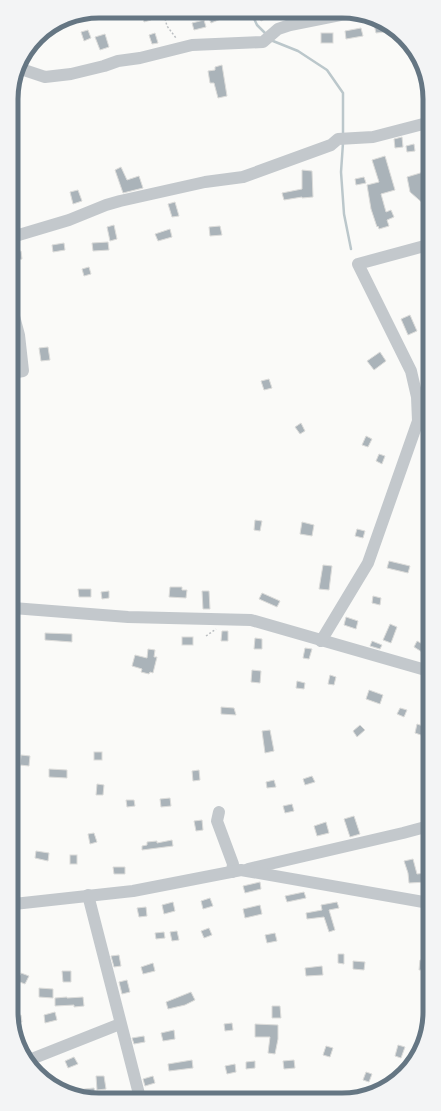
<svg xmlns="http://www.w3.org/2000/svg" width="441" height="1111" font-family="'DM Sans',sans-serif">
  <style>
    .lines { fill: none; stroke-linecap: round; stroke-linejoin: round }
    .stream { stroke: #bbc7cb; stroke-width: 2.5 }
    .building { fill: #aab3b9; stroke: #dcdcda }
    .path { stroke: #bbbfc2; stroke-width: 1.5; stroke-dasharray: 2 2; stroke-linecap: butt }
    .minor { stroke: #c3c8cc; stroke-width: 12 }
    .rim { fill: none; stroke: #657683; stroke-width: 5 }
  </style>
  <rect width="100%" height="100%" fill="#fafaf8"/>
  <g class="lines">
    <g class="stream">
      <polyline points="251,12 257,25 266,34"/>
      <polyline points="271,39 273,41 298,51 327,70 343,93 343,136"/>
      <polyline points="343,143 341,172 344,214 351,249"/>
    </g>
  </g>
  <g class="building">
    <polygon points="141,11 148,11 151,20 144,22"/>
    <polygon points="206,12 238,12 211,23"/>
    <polygon points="257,12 278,12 261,21"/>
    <polygon points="204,20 206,27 194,30 192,23"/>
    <polygon points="373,20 382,25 384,32 376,33"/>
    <polygon points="361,28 363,36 346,39 345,31"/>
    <polygon points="88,30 91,38 84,41 81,32"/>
    <polygon points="155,33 158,43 152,44 149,35"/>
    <rect x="321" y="33" width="12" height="10"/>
    <polygon points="105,34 109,47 100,50 95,37"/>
    <polygon points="222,65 227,96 218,98 214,83 210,83 208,71 215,70 215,67"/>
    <polygon points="402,137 403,147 395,148 394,139"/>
    <polygon points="414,144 415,151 407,152 406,146"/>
    <polygon points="385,156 395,190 381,194 386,212 391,210 394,217 387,220 389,226 379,229 378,226 377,227 371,209 367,185 379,182 372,160"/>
    <polygon points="121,167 127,180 139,176 143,188 123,193 115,170"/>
    <polygon points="302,170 312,171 313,197 302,198 302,197 284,200 282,193 302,189"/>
    <polygon points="427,171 427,178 422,180 426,206 410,192 407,177"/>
    <polygon points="364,177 366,183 356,185 355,179"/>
    <polygon points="78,190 82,201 73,204 70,192"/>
    <polygon points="175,202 179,216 172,217 168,204"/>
    <polygon points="114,225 117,239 110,241 107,227"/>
    <polygon points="220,226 222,235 210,236 209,227"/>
    <polygon points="170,229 172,237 158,241 155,234"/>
    <polygon points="108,242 109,250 93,251 92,243"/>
    <polygon points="64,243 65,250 53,252 52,245"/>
    <polygon points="21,251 22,259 12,261 12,252"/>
    <polygon points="89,267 91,274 84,276 82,269"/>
    <polygon points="410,315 417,331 408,335 401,319"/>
    <polygon points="48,347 50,360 41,361 39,348"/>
    <polygon points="380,352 386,361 374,370 367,361"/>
    <polygon points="269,379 272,388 264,390 261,381"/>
    <polygon points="301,423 305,431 300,434 295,427"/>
    <polygon points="366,436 372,439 368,447 362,445"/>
    <polygon points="379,454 385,456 382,464 376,461"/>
    <polygon points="255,520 262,521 260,531 254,530"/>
    <polygon points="302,522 314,525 312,536 300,534"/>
    <polygon points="357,529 365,531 363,538 355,536"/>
    <polygon points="389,561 410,566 408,573 387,568"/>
    <polygon points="323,565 332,566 329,590 319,589"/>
    <polygon points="170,587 182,587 182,590 187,590 186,598 169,597"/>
    <polygon points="78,589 91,589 91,597 79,597"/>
    <polygon points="109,591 109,598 102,599 101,592"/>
    <polygon points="202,591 209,591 210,609 203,609"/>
    <polygon points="262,593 280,601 277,607 259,599"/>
    <polygon points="373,596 381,598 380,605 372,603"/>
    <polygon points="346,617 358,621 356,629 344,625"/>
    <polygon points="390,624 397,627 391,643 383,640"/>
    <polygon points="222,631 228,631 228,641 221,641"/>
    <polygon points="45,633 72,634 72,642 45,640"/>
    <rect x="182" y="637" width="11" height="8"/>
    <polygon points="255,638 262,639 262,649 254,649"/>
    <polygon points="372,641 382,645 380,649 370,646"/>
    <polygon points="417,641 426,646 422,652 414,647"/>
    <polygon points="305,648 312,649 309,659 303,658"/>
    <polygon points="148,649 155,650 154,657 157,657 153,673 150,672 149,674 141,672 142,669 132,666 135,655 147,658"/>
    <polygon points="252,670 261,671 260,683 251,682"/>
    <polygon points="330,675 336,677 334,685 328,684"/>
    <polygon points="297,681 305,683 304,689 296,688"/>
    <polygon points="369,690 383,695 380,704 366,699"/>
    <polygon points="221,707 234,708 236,715 221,714"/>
    <polygon points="400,708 407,710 404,717 397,714"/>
    <polygon points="417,724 429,728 427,737 415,733"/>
    <polygon points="360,725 365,730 357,737 353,731"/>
    <polygon points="270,730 274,751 265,753 262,731"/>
    <rect x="94" y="752" width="8" height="8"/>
    <polygon points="21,755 30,756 29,766 20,765"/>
    <polygon points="49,769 67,770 67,778 49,777"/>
    <polygon points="199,770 200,780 193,781 192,771"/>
    <polygon points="312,776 315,782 305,785 303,779"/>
    <polygon points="274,780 276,787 267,788 266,782"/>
    <polygon points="97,784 104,785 103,795 96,795"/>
    <polygon points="170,798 171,806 161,807 160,799"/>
    <polygon points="126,800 134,800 135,806 127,807"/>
    <polygon points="292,804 294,811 285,813 283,806"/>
    <polygon points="354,816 360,834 350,837 344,819"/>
    <polygon points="202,820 203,830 196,831 194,821"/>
    <polygon points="326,822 329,833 317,836 314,826"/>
    <polygon points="94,833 97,842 90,844 88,834"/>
    <polygon points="172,840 173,846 142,850 142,846 147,845 147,842 157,841 157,843"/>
    <polygon points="36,851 49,853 48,861 35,858"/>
    <rect x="70" y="855" width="7" height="9"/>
    <polygon points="413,859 417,874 426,873 427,882 409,883 408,873 404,861"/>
    <polygon points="113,867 125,867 125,874 114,874"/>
    <polygon points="260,882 261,889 245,893 243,886"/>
    <polygon points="304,892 306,898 287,902 285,896"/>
    <polygon points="210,898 213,906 203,909 201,901"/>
    <polygon points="173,902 175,911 164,914 162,905"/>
    <polygon points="337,902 339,908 329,910 335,930 329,932 324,917 307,919 306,913 322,910 321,905"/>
    <polygon points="260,905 262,914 245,918 243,909"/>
    <polygon points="146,907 147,916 139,917 137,908"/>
    <polygon points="209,928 212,935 204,938 201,931"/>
    <polygon points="177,931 179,940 172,941 170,932"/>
    <polygon points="164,932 165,938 156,939 155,933"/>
    <polygon points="275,933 277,941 267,943 265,935"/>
    <polygon points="338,954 344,954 344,964 338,963"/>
    <polygon points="119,955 121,966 114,967 111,956"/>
    <polygon points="420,960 427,960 426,970 419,970"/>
    <polygon points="353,961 365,962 364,970 353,969"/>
    <polygon points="153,963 155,971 143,974 141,967"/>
    <polygon points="322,966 323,975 306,976 305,968"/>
    <polygon points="62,971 71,971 71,982 63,982"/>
    <polygon points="21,973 29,976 25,984 17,981"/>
    <polygon points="127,980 130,992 122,994 119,982"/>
    <polygon points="39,988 53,989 53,998 39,997"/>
    <polygon points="191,992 195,1000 185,1005 168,1009 166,1002"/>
    <polygon points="67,997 67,998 83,997 84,1006 74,1007 74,1005 55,1006 55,998"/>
    <polygon points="272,1006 280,1006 281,1018 272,1018"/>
    <polygon points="55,1012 57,1020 45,1023 44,1015"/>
    <polygon points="21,1015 22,1022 14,1024 14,1016"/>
    <polygon points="232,1023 233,1030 225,1031 224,1024"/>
    <polygon points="255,1024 278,1025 278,1039 275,1054 268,1053 270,1037 255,1037"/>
    <polygon points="174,1030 175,1039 163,1041 161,1033"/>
    <polygon points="144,1036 145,1042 134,1044 132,1038"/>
    <polygon points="398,1045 405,1047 401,1058 395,1056"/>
    <polygon points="326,1046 333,1048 330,1057 323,1055"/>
    <polygon points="74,1057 78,1064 68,1068 65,1061"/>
    <polygon points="192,1060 193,1068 169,1071 168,1064"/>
    <polygon points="294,1060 295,1068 284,1069 283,1061"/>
    <polygon points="255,1061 255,1068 246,1069 246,1062"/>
    <polygon points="235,1064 236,1072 227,1074 225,1066"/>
    <polygon points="366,1072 372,1074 369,1082 363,1080"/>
    <polygon points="96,1076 104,1076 106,1089 97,1090"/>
    <polygon points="153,1076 155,1083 145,1086 143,1079"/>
    <polygon points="94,1088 95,1094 78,1096 76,1095 75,1090"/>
  </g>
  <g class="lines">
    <g class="path">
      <polyline points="163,11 167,26 176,38"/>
      <polyline points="206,636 216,629"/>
    </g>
    <g class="minor">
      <polyline points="18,68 45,77 71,74 104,66 118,61 140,58 192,45 263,42 278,29 290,25 350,13"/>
      <polyline points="12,237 69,220 106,205 120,201 205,182 243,177 331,145 338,139 373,137 427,123"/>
      <polyline points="12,309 19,335 23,371 12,373"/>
      <polyline points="13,608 128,617 251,620 429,671"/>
      <polyline points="321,641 368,563 418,421 417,397 411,371 358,264 428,245"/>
      <polyline points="219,812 217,821 233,864 232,872"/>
      <polyline points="248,869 403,833 429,826"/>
      <polyline points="88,895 140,1098"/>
      <polyline points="14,904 133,891 241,870 429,903"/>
      <polyline points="29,1060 120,1024"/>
    </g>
  </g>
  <path d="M0 0H441V1111H0ZM99 18H342A81 81 0 0 1 423 99V1012A81 81 0 0 1 342 1093H99A81 81 0 0 1 18 1012V99A81 81 0 0 1 99 18Z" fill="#f3f4f5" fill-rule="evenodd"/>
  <path class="rim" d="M99 18H342A81 81 0 0 1 423 99V1012A81 81 0 0 1 342 1093H99A81 81 0 0 1 18 1012V99A81 81 0 0 1 99 18Z"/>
</svg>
